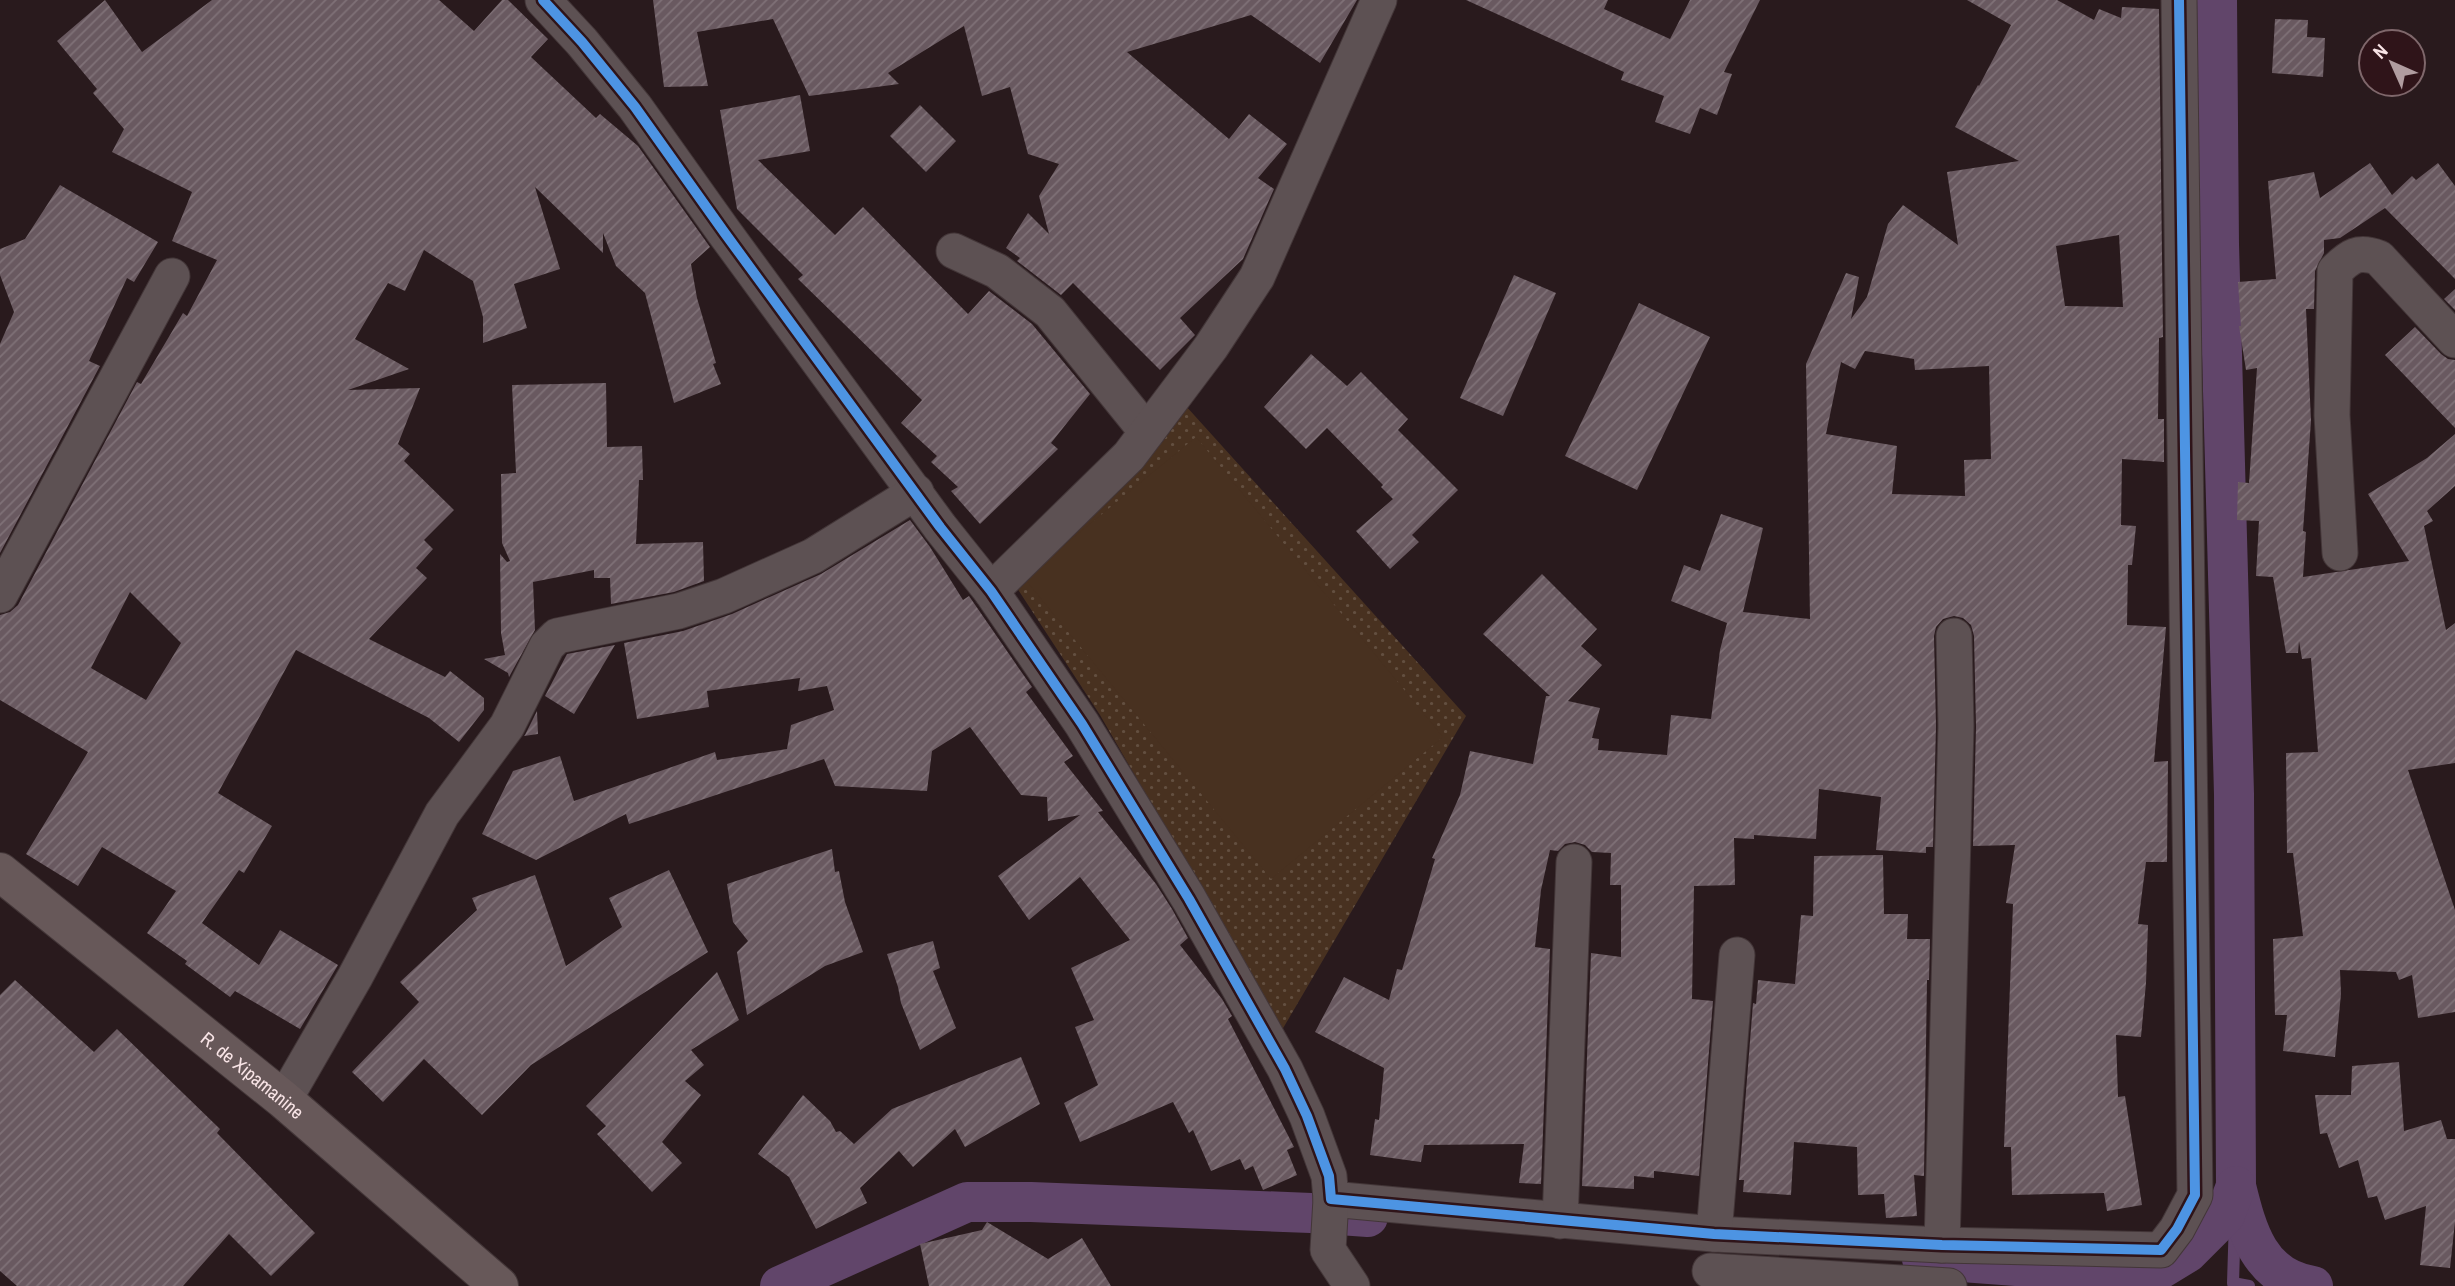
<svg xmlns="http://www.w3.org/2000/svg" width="2455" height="1286" font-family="'Archivo Narrow',sans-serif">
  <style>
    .grass { fill: url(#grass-dots) }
    .pitch { fill: #483120 }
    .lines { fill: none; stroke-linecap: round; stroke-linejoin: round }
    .stream { stroke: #61456a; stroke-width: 12 }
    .canal { stroke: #61456a; stroke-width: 40 }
    .building { fill: url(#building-hatch); fill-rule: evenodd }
    .street-casing { stroke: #433638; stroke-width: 37 }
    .secondary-casing { stroke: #433638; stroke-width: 40 }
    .street { stroke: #5d5153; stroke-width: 35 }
    .secondary { stroke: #675859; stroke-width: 38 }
    .cycleway-casing { stroke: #2f1419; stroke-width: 15 }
    .cycleway { stroke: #4d94e3; stroke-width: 10 }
    .labels { text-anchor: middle; stroke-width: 7; stroke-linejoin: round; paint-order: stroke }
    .street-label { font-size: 19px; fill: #f8e4e6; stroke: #2f1419 }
  </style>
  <defs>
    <pattern id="grass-dots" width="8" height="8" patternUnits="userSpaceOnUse" patternTransform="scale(1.75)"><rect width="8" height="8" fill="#483120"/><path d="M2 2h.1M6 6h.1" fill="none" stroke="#634f40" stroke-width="1.8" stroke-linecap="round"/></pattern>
    <pattern id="building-hatch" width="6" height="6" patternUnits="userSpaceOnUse" patternTransform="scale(1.75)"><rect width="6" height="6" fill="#695960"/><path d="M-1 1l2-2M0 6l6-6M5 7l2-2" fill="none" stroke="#7f7177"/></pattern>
  </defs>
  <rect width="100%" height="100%" fill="#291a1d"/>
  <polygon class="grass" points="1185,405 1466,716 1282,1030 1100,715 998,559"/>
  <polygon class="pitch" points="1196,437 1443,737 1271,879 1024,578"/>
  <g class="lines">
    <polyline class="stream" points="2236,1186 2233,1283 2249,1286"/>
    <g class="canal">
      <path d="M2217,0L2219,244L2234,794L2236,1186C2247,1231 2259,1278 2313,1286"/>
      <polyline points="1922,1259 2149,1276 2187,1253 2225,1215 2236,1186"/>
      <polyline points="780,1286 967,1202 1031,1202 1311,1213 1368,1217"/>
    </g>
  </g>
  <g class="building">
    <path d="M105,0L142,52L212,0H439L474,31L502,0H508L548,39L531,57L596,118L600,114L638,146L710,247L691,264L697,298L716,363L713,364L721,384L674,403L645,293L616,266L603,233V253L535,187L560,269L514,284L527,328L483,343V317L473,281L424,250L405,291L388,283L355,339L409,369L348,390L420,388L398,444L410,454L404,461L454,510L424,540L433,549L416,568L427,578L369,639L445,677L450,671L484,698V710L459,742L429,718L296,650L218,793L272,826L244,873L239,870L202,923L259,965L280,930L338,965L300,1029L235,991L230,997L185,964L187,961L147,933L176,891L102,847L78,886L26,854L88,752L0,700V615L10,612L18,605L137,382L141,384L183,313L187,316L217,260L172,241L192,192L112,152L124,129L93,93L97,89L57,41ZM130,592L181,643L146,700L91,668Z"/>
    <polygon points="653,0 1357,0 1320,63 1251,15 1127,52 1229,139 1249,114 1287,144 1258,178 1274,189 1243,259 1180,318 1195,335 1160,370 1073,283 1061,295 1017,261 1020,258 1006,248 1028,213 1049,234 1039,196 1059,164 1028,154 1010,87 982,96 964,26 888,73 899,84 809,96 773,19 697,32 708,86 664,87"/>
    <polygon points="1466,0 1608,0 1604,9 1670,39 1690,0 1760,0 1724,72 1732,74 1717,115 1700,108 1690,134 1655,122 1664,96 1621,80 1624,72"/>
    <path d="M1967,0H2057L2094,20L2099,9L2121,18L2122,7L2159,9L2163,337L2159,338L2158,419H2164V462L2122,459L2121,525L2136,526L2132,565H2128L2127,625L2166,627L2154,762L2168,761L2167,862H2146L2138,924L2148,925L2146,983L2141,1037L2116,1035L2118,1097L2125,1096L2142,1205L2107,1211L2104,1193L2012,1195L2011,1147H2004L2013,904L2006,903L2015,845L1973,846L1976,727L1974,636L1971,625L1963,618L1954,616L1943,619L1936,627L1934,636L1936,726L1933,847H1926V853L1876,850L1881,797L1819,789L1816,839L1754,835V839L1734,838L1735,885L1694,886L1692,999L1713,1001L1699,1176L1654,1171V1178L1634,1176V1189L1582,1186L1591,953L1621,957V885H1610L1611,853L1592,852L1585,845L1575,842L1565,844L1558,851L1550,850L1541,890L1535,947L1550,949L1541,1184L1519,1183L1524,1144L1424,1145L1421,1162L1370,1155L1375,1119L1379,1120L1384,1068L1315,1032L1344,977L1389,1000L1397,969L1402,970L1435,859L1432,858L1460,795L1470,751L1533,764L1546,696H1550L1483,634L1542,574L1597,629L1581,646L1602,665L1568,701L1600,708L1592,738L1599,739L1598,750L1667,755L1671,715L1711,719L1720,650L1727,623L1671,601L1684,565L1700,571L1721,514L1763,528L1743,612L1810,619L1806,364L1846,273L1859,277L1851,319L1867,297L1888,224L1903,205L1958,245L1947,172L2019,161L1955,127L1978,85L1979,86L2011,25ZM2119,235L2123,307L2065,306L2056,246ZM1865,351L1914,359L1915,370L1989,366L1991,459L1964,460L1965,496L1892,494L1897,446L1826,434L1841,362L1855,369Z"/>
    <polygon points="2275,19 2308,20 2307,37 2325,38 2323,77 2272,73"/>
    <polygon points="800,95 810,151 758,160 835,235 863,207 968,314 989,291 1032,324 1090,394 1051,443 1058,449 980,524 951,491 958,487 931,462 937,456 901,423 922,400 798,279 803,275 737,209 720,110"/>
    <polygon points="920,105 956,141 926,172 890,136"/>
    <polygon points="2370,163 2392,195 2412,176 2416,180 2438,163 2455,186 2455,279 2385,208 2340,238 2324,240 2324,253 2315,271 2314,309 2306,309 2311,421 2303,531 2306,532 2303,577 2409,561 2368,494 2427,458 2455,434 2455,486 2427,511 2433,521 2424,526 2446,630 2455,623 2455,763 2408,770 2455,910 2455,1012 2418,1018 2412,975 2399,980 2396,972 2340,970 2341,994 2335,1057 2283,1051 2287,1015 2275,1015 2273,939 2303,936 2293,853 2287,853 2286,753 2318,752 2311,658 2302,659 2299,641 2298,653 2286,653 2273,577 2256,576 2259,521 2237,520 2238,482 2249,483 2257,368 2246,370 2239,326 2241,326 2238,282 2276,279 2268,181 2314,172 2320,198"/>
    <polygon points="60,185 158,242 134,282 127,278 89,361 100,366 0,553 0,344 14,312 0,275 0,249 25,239"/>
    <polygon points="1514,275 1556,293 1503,416 1460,398"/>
    <polygon points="2455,289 2455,310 2444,299"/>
    <polygon points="1639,303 1710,337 1637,490 1565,456"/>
    <polygon points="2415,327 2441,354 2448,359 2455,360 2455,428 2385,355"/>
    <polygon points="1311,354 1347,386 1361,372 1408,419 1398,430 1458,490 1412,535 1419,542 1390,569 1356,531 1393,499 1381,487 1383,485 1327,428 1306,449 1264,407"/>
    <polygon points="606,383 607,447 642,446 643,480 639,480 636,544 703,542 704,581 674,592 611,604 610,578 594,578 594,570 533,582 535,630 509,677 508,673 484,659 505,655 501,633 500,554 507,562 510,561 502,543 501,474 516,473 512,385"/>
    <polygon points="910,520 930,547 963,600 969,596 1020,670 1032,687 1026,692 1073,756 1064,762 1103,811 1098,812 1156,884 1172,909 1188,938 1180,945 1222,999 1232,1016 1228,1019 1294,1147 1287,1150 1297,1175 1263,1190 1253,1166 1245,1170 1240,1159 1211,1171 1193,1130 1189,1133 1173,1102 1080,1142 1064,1103 1098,1085 1075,1027 1094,1020 1071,968 1130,940 1080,877 1029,920 998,876 1080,815 1048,821 1047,797 1021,795 970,727 932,751 927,791 835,786 824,759 629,824 626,814 536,860 482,834 513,771 560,756 574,801 715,752 717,760 787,749 791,725 834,710 827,686 798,691 800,678 707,691 709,707 637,719 624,643 683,631 732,614 821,574"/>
    <polygon points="615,645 574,714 545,696 567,654"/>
    <polygon points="537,711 538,734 524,736 525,735"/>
    <polygon points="832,849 835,872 839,871 845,902 863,952 825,966 747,1015 737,952 748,941 733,922 727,884"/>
    <polygon points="1883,855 1884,914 1908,914 1907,939 1930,939 1929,980 1927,980 1924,1176 1914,1175 1917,1216 1886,1218 1884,1194 1858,1195 1857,1147 1794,1142 1791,1195 1743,1192 1744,1180 1739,1180 1753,1003 1756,1004 1758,980 1795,984 1801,915 1813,916 1814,856"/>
    <polygon points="669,870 708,952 531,1065 482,1115 424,1059 383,1102 352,1072 419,1002 400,982 477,910 472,898 535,875 566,966 622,927 609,898"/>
    <polygon points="933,941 940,968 933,971 956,1028 920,1050 901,1003 898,987 887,954"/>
    <polygon points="717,972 739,1020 691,1050 704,1065 685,1081 701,1095 662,1142 682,1163 652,1192 597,1134 606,1126 586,1106"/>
    <polygon points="15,980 94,1052 117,1029 220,1129 217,1133 315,1233 271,1276 229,1234 183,1286 17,1286 0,1271 0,995"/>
    <polygon points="1021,1057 1040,1104 965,1147 955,1129 913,1167 899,1151 860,1188 867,1203 816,1229 789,1177 758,1154 803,1095 830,1121 836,1132 840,1131 854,1144 892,1109"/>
    <polygon points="2399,1062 2404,1131 2441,1120 2447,1139 2455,1139 2455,1222 2450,1268 2420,1265 2426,1206 2385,1220 2377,1196 2368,1198 2358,1160 2339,1168 2327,1133 2320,1134 2315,1095 2351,1095 2352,1066"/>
    <polygon points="987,1222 1048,1259 1082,1238 1111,1286 929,1286 920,1244 982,1230"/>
  </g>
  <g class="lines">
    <defs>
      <g id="street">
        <polyline points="543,0 582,42 635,107 724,232 940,527 991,591 1082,724 1189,899 1285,1069 1307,1116 1329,1176 1331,1199 1714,1234 1942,1245 2161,1250 2177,1229 2195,1195 2179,0"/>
        <polyline points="954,251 997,271 1050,312 1147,432"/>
        <path d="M2340,553L2332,415L2335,271C2350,256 2358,250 2379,258L2455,340"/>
        <polyline points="991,591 1129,456 1211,347 1257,277 1379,0"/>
        <polyline points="0,595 172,276"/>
        <polyline points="284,1100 355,977 442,814 507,726 547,646 557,636 679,611 724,596 813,556 916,492"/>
        <polyline points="1331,1199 1328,1250 1352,1286"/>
        <polyline points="1560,1221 1574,862"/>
        <polyline points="1714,1234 1737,955"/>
        <polyline points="1942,1245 1956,726 1954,636"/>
        <polyline points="1710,1271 1949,1286"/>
      </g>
      <g id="secondary">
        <path id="s1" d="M0,872L284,1100L499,1286"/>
      </g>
    </defs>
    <use href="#street" class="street-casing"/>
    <use href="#secondary" class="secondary-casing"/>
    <use href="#street" class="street"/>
    <use href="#secondary" class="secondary"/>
    <defs>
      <polyline id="cycleway" points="543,0 582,42 635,107 724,232 940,527 991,591 1082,724 1189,899 1285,1069 1307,1116 1329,1176 1331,1199 1714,1234 1942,1245 2161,1250 2177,1229 2195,1195 2179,0"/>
    </defs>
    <use href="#cycleway" class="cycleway-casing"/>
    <use href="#cycleway" class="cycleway"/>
  </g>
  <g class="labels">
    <g class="street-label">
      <text dy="7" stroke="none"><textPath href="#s1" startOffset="324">R. de Xipamanine</textPath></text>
    </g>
  </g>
  <g transform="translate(2392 63) rotate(315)"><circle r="33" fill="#2f1419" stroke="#7f676b" stroke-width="2"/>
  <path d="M0-5L12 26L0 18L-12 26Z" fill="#b09da0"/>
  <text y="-10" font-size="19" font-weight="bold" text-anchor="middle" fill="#f8e4e6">N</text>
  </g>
</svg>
